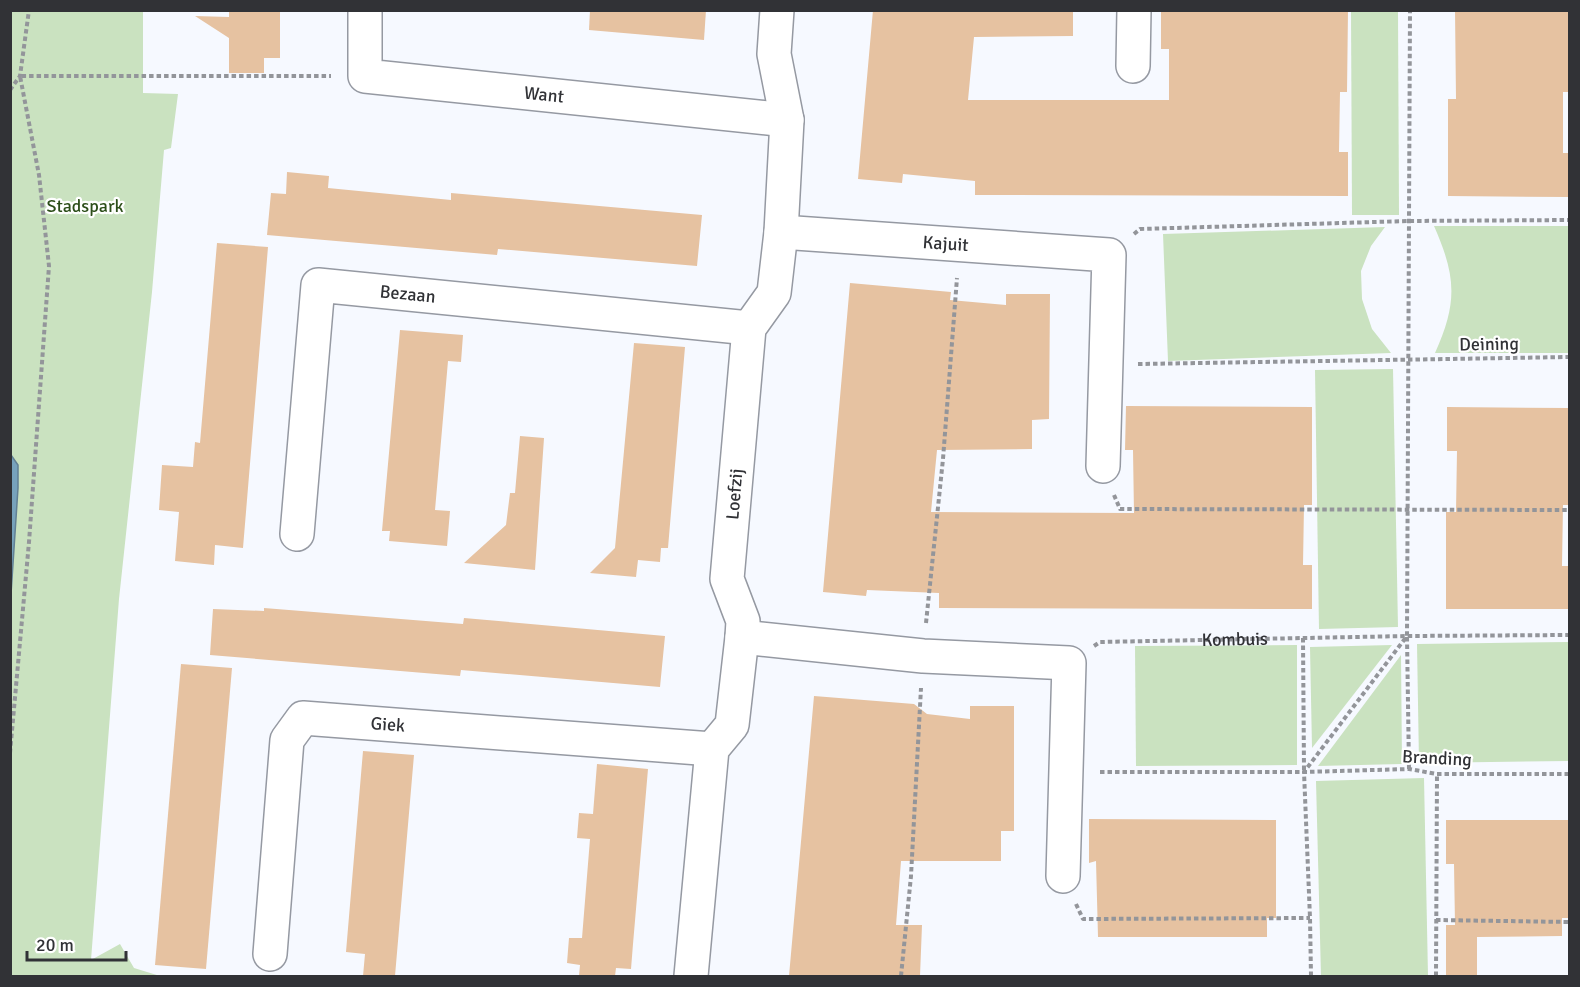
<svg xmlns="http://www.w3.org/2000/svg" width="1580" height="987" font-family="Signika,sans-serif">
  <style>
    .green { fill: #cae2c0 }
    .water { fill: #77a2bc; stroke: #628094; stroke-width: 1.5 }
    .building { fill: #e6c2a1 }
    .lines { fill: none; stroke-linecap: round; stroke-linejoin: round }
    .minor-casing { stroke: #9599a2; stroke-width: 36 }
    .path { stroke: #93959a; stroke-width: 4; stroke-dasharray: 4.5 3; stroke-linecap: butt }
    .minor { stroke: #fff; stroke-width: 33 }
    .labels { text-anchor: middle; stroke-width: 4.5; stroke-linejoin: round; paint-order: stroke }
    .street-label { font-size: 18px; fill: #313236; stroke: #fff }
    .park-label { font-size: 18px; fill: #2c4e19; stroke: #fff }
  </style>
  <rect width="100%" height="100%" fill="#f6f9ff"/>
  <g class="green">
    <polygon points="10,11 143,11 143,93 178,94 171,148 164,150 152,292 119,599 91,960 120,944 134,968 160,976 11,976"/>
    <polygon points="1351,11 1398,11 1399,215 1352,215"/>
    <path d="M1434,226H1569V353H1435C1458,302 1456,276 1434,226Z"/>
    <polygon points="1385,227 1371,246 1361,271 1362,299 1372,329 1391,353 1168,361 1163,234"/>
    <polygon points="1393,369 1398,627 1319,629 1315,370"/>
    <polygon points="1569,642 1569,761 1419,763 1417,644"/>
    <polygon points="1297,645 1297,765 1136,766 1135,646"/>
    <polygon points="1392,645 1312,748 1310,647"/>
    <polygon points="1401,654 1402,764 1318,766 1401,655"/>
    <polygon points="1424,778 1428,976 1321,976 1316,781"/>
  </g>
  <polygon class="water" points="11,455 18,465 18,488 11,594"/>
  <g class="building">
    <polygon points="229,10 280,10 280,58 264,58 264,73 229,73 229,38 195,16 229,17"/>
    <polygon points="590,10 706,10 704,40 589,30"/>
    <polygon points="873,10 1073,10 1073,36 974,37 968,100 1169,100 1169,49 1161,49 1161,10 1348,10 1347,92 1340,92 1339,152 1348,152 1348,196 975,195 975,181 903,174 902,183 858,179"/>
    <polygon points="1455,10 1569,10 1569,92 1563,92 1563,153 1569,153 1569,197 1448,196 1448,99 1456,99"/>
    <polygon points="287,172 329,176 328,188 451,200 451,193 702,215 697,266 498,249 497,255 267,235 271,193 286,194"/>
    <polygon points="217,243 268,247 243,548 215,545 214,565 175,561 179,512 159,510 162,465 193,467 195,442 200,443"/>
    <polygon points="850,283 951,292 950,300 1006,305 1006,294 1050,294 1049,419 1032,420 1032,449 937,450 931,512 1134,513 1133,450 1125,450 1126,406 1312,407 1312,505 1304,505 1303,565 1312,565 1312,609 939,608 939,593 867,590 866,596 823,592"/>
    <polygon points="400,330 463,335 461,362 448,361 435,510 450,511 447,546 389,541 390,531 382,531"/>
    <polygon points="634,343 685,347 668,548 661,548 660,562 638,560 636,577 590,573 615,548"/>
    <polygon points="1447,407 1569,408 1569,505 1563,505 1562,566 1569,566 1569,609 1446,609 1446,512 1456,512 1457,451 1447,451"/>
    <polygon points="520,436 544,438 535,570 464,563 506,525 510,493 515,493"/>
    <polygon points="264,608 463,624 464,618 665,636 660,687 461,670 460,676 210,655 213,609 264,611"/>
    <polygon points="181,664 232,668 206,969 155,965"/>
    <polygon points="814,696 914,704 927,714 970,719 970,706 1014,706 1014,831 1001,831 1001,861 901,861 896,925 922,925 920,976 789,976"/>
    <polygon points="363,751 414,755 395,976 363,976 365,954 346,952"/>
    <polygon points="597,764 648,769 633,944 631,969 616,968 615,976 579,976 580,965 567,963 569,938 582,938 590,839 577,838 579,813 593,814"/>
    <polygon points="1089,819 1276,820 1276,918 1267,918 1267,937 1098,937 1096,861 1089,863"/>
    <polygon points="1446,820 1569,820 1569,918 1562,918 1562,936 1477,937 1477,976 1446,976 1446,925 1455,925 1454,864 1446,864"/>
  </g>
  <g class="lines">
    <defs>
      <g id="minor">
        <path id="s2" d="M365,10V76L787,120"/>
        <polyline points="1133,66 1134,10"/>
        <path id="s3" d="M781,232L1109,255L1103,466"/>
        <path id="s4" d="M297,534L318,285L749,328"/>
        <polyline points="742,637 923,656 1069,663 1063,876"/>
        <path id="s5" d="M270,954L287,740L303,718L712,749"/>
        <path id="s6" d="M691,976L712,749L732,725L742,637L743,621L727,579L749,328L774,293L781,232L787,120L774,54L777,10"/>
      </g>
    </defs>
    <use href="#minor" class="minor-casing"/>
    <g class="path">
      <polyline points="10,90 20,76 29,10"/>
      <polyline points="1134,234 1140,229 1408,221 1570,220"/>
      <polyline points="1138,364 1570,357"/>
      <polyline points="1114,495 1120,509 1570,510"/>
      <polyline points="926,623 943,459 957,278"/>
      <polyline points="1407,637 1409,769"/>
      <polyline points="1303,638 1304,771"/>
      <path id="s1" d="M1094,646L1100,642L1407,636L1570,635"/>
      <polyline points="10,753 29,542 49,266 39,175 20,76 331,76"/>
      <polyline points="1100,772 1304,772 1409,769 1437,774 1570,774"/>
      <polyline points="1076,904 1083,919 1310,918"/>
      <polyline points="1436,920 1570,922"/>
      <polyline points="901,976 911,876 921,688"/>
      <polyline points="1311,976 1310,918 1304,772 1407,636 1410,10"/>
      <polyline points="1436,976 1437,774"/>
    </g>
    <use href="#minor" class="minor"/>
  </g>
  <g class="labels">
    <g class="street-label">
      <text dy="6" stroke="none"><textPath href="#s2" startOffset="246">Want</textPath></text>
      <text dy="6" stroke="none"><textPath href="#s3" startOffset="165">Kajuit</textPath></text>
      <text dy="6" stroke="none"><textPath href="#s4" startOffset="340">Bezaan</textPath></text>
      <text transform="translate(1489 344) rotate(-1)" y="6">Deining</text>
      <text dy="6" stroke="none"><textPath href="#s6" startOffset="494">Loefzij</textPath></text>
      <text dy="6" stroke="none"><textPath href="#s1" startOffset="142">Kombuis</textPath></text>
      <text dy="6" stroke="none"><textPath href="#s5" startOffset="327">Giek</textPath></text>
      <text transform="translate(1437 758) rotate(3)" y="6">Branding</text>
    </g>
    <g class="park-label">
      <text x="85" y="212">Stadspark</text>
    </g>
  </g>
  <rect width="1580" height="987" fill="none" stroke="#313236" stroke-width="24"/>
  <path d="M27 951v9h99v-9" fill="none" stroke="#313236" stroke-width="3"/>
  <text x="36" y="951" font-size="18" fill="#313236" stroke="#ffffff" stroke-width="4.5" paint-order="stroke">20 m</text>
</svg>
